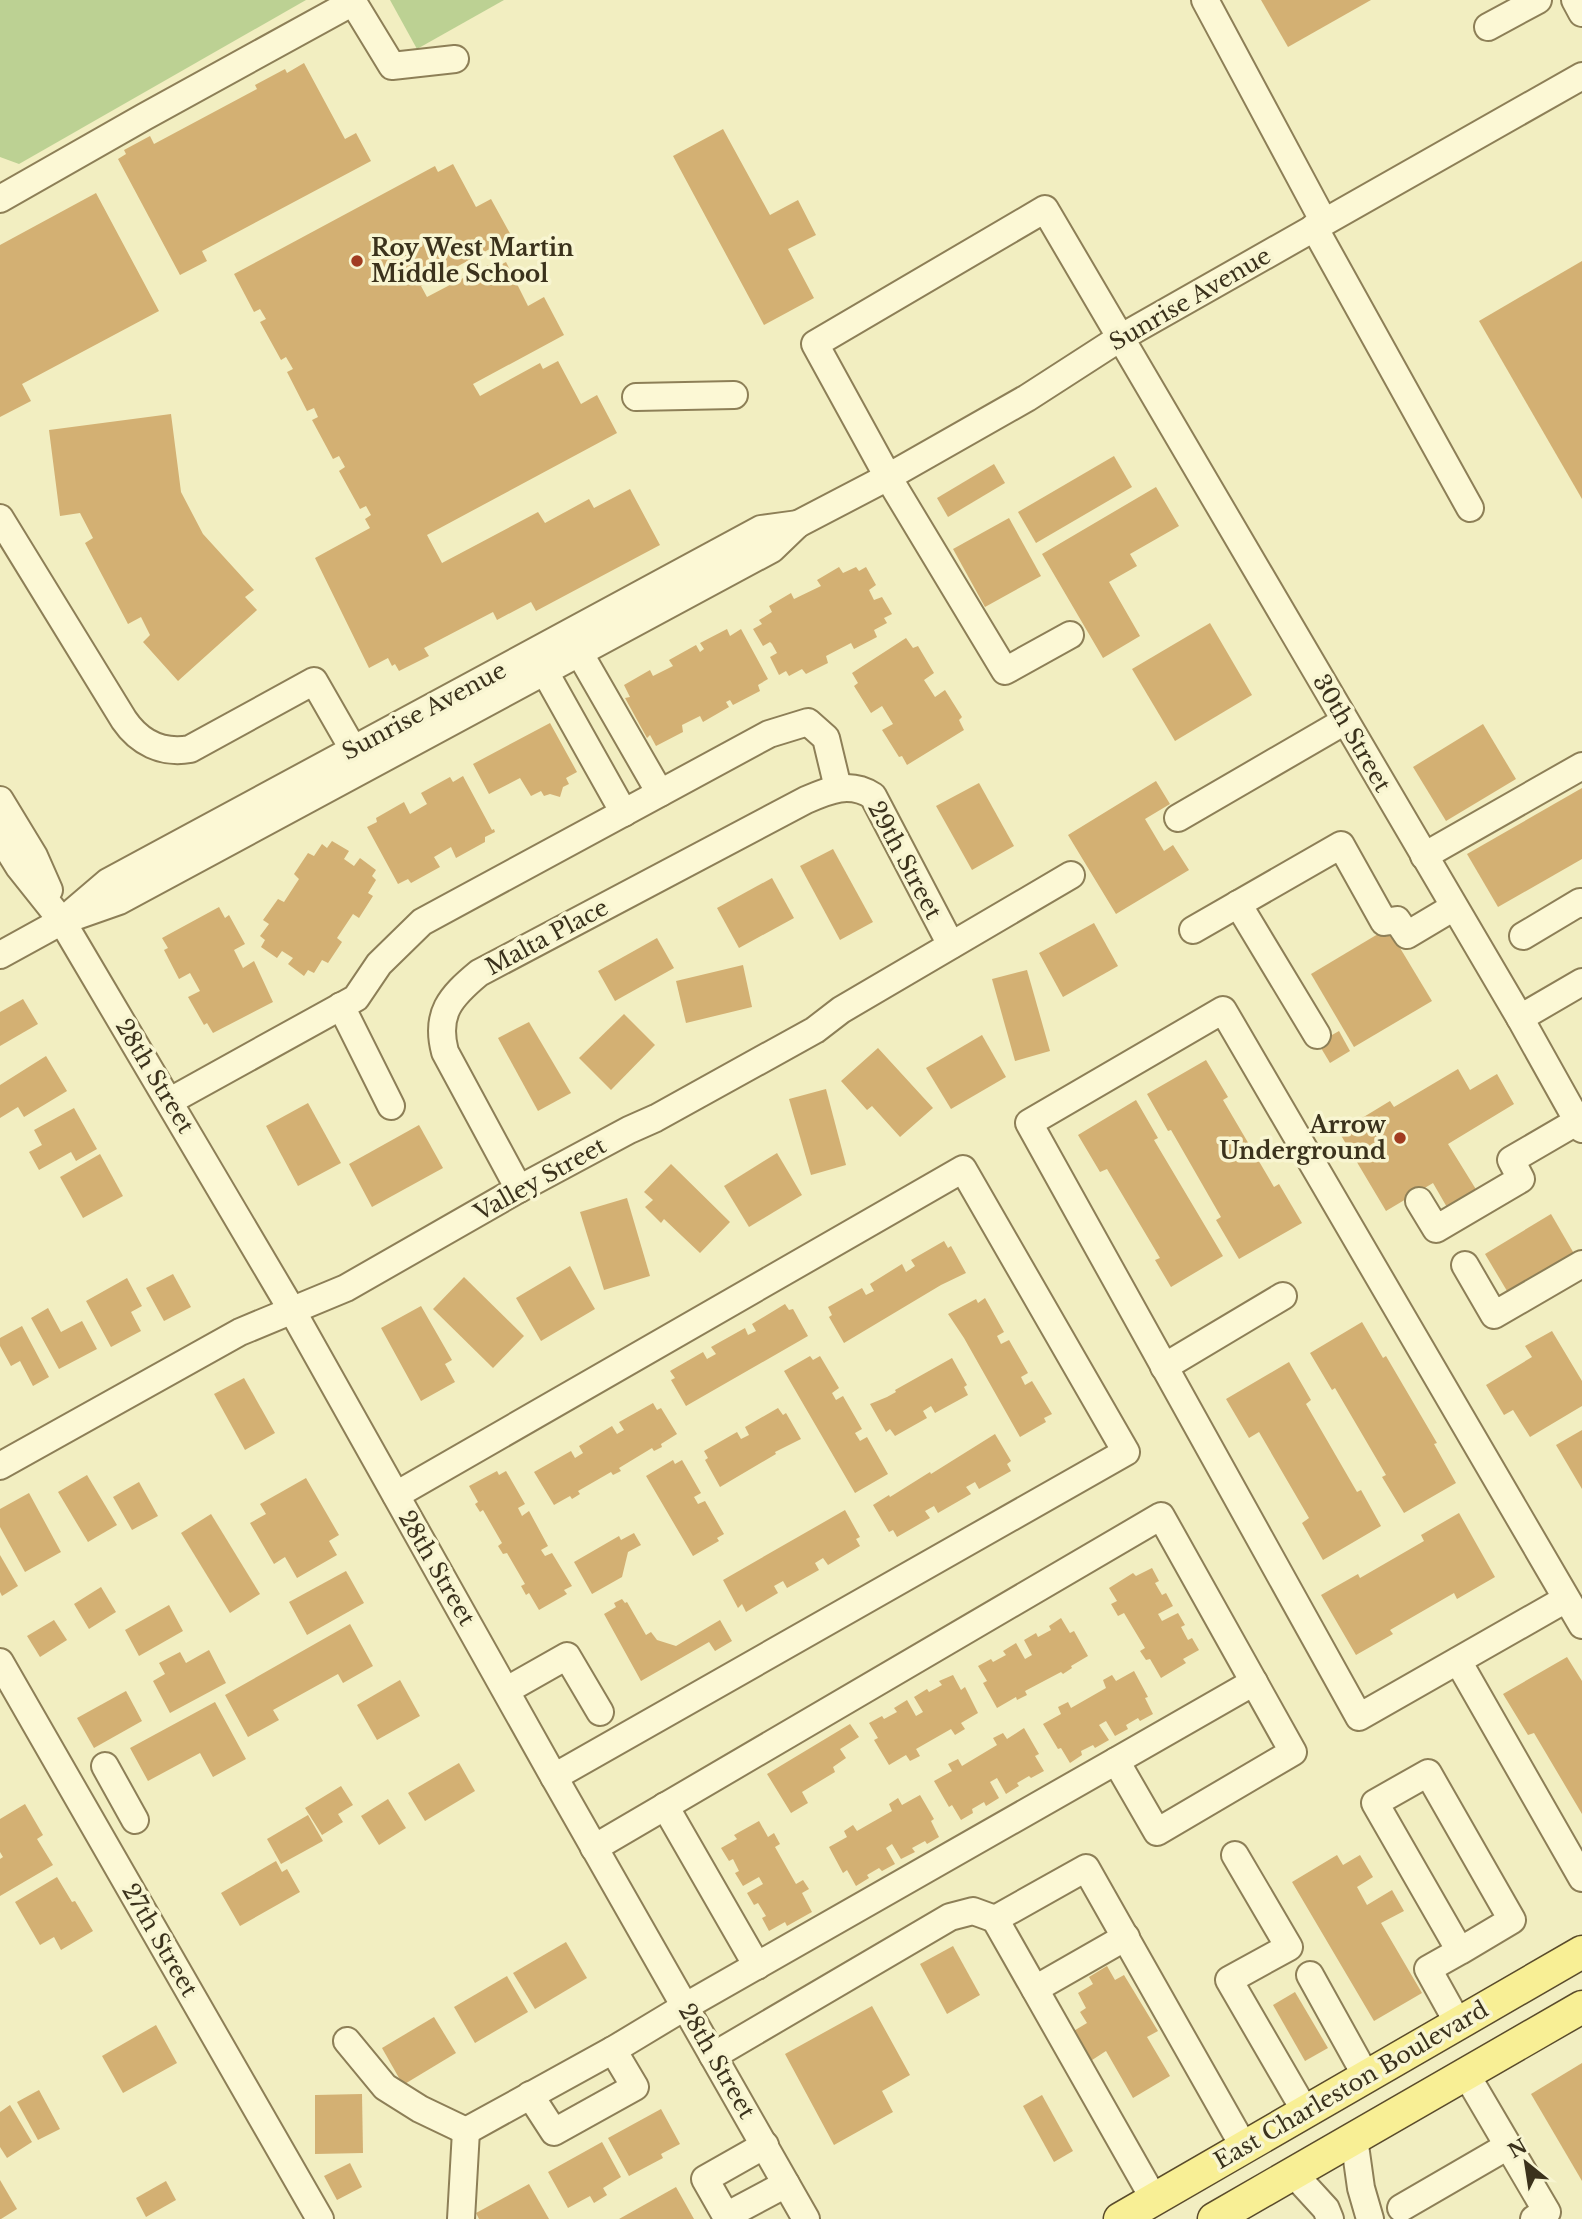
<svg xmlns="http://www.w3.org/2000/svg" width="1582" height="2219" font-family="'Libre Baskerville',serif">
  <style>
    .green { fill: #bcd193 }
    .building { fill: #d3b073 }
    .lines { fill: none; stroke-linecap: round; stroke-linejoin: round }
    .minor-casing { stroke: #8d7f57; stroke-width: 30 }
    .major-casing { stroke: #5a4b2b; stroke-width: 35 }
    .minor { stroke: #fcf8d5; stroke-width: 26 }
    .major { stroke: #f8ef95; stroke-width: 32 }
    .poi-dot { fill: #a13c21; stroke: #f8f5d1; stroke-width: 2.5 }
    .labels { text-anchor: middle; stroke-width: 7; stroke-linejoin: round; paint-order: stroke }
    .poi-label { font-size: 23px; font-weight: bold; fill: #3b321c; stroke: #f8f5d1; text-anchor: start }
    .street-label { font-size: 23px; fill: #3b321c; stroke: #f8f5d1 }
  </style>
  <rect width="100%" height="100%" fill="#f2eec1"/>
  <g class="green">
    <polygon points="0,0 306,0 19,164 0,157"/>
    <polygon points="390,0 504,0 417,49"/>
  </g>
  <g class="building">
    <polygon points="1261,0 1371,0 1288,47"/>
    <polygon points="304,63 345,139 356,133 371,161 202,251 207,261 180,275 118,159 126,154 124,150 150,136 154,144 257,89 255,85 285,69 287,73"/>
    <polygon points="723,129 770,215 798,200 816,235 788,249 814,298 764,325 673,156"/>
    <polygon points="453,164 476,207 491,199 512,237 421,286 427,297 488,265 491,270 506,262 528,306 544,297 564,335 473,384 480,396 540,363 543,369 558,361 581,404 597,395 617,433 427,535 442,563 538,512 545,523 589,499 594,508 630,489 660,545 536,611 531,602 497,620 493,612 424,648 429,656 399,671 395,664 392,666 388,658 369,668 315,558 370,528 365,519 371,515 366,506 360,509 339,471 345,467 339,456 333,459 312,420 318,417 314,408 307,411 287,372 293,369 286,357 281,360 260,322 266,319 260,309 254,312 234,274 435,166 438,172"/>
    <polygon points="96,193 159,311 22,384 31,401 0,417 0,245"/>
    <polygon points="1582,261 1582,499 1479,321"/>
    <polygon points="171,414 181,492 203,534 254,590 245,597 257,610 178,681 143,642 150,635 141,617 128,624 85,543 93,538 80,513 60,516 49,430"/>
    <polygon points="1114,456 1132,487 1036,543 1018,512"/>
    <polygon points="994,464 1005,483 948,517 937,498"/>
    <polygon points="1156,487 1179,526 1130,554 1137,566 1109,582 1140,636 1103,658 1042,554"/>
    <polygon points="1009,518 1041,576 985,607 953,549"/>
    <polygon points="839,567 843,573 856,567 859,571 866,567 876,585 869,590 874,600 882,597 892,614 884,618 887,623 874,630 877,637 854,649 851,643 826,656 828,663 806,674 802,669 789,676 786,671 779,675 770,657 777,653 772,644 770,642 763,646 753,629 762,624 759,620 772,612 769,606 791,593 794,599 821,586 817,580"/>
    <polygon points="1210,623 1252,695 1175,741 1132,669"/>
    <polygon points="727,629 730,636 741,629 768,679 758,685 760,691 733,705 730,700 726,702 729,707 703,722 700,716 682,725 683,732 656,746 650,735 647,738 625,698 630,697 624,685 650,670 653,676 673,666 669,660 696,645 700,652 704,649 700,643"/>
    <polygon points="906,638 913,648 918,646 934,673 924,680 935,697 945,690 962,717 959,720 964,730 907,765 902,756 899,757 882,730 893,724 882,706 871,713 854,686 858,683 852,673"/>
    <polygon points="550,723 577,772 566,778 569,784 563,787 560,797 550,794 544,796 541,791 531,796 520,778 489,794 473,764"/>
    <polygon points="1483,724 1516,779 1446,821 1413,767"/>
    <polygon points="463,776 492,830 494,829 495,832 485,837 485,842 456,858 451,847 434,857 440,867 411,883 408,879 398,884 367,827 377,822 376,818 404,802 410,814 427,804 421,793 450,777 453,782"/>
    <polygon points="1156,781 1170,804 1145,819 1164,851 1173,845 1189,870 1116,914 1068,835"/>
    <polygon points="979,783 1014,846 972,870 936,806"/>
    <polygon points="1582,788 1582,859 1498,907 1467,854"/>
    <polygon points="332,841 349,851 344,859 354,866 360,858 376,870 372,876 376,880 368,893 373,896 359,918 353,914 337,938 342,942 328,963 322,960 314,973 308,970 304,976 288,964 293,958 282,951 277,958 261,947 265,940 260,936 269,924 263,920 278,899 284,902 299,879 294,874 308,853 314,856 322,844 327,848"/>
    <polygon points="833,849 873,922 840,940 800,866"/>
    <polygon points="772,878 794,918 739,948 717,908"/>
    <polygon points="219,907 225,918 229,915 245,944 234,950 243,968 254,961 273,1002 213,1033 207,1023 204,1025 188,997 200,991 190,973 179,979 164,950 168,948 162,938"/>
    <polygon points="1094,923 1118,966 1063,997 1039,953"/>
    <polygon points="1388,928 1432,1001 1354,1047 1311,974"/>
    <polygon points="657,938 674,968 615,1001 598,971"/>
    <polygon points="743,965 752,1007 686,1023 676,981"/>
    <polygon points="1027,970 1050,1051 1015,1061 992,979"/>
    <polygon points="23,999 38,1024 0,1046 0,1012"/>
    <polygon points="624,1014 655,1045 611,1090 579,1058"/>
    <polygon points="529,1022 571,1093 538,1111 498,1038"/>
    <polygon points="1339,1031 1350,1051 1330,1063 1318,1043"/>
    <polygon points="982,1035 1006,1077 951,1109 926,1068"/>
    <polygon points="878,1048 933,1108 900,1137 872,1106 867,1110 841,1081"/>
    <polygon points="46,1056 67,1091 24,1117 18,1107 0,1118 0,1085"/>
    <polygon points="1206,1060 1228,1097 1223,1100 1274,1187 1279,1184 1302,1223 1239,1259 1216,1220 1221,1217 1171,1130 1168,1131 1147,1094"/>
    <polygon points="1458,1069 1470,1090 1497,1074 1514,1104 1448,1144 1477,1191 1448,1209 1433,1183 1386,1211 1339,1132 1390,1101 1394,1107"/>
    <polygon points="826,1089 846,1165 811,1175 789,1099"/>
    <polygon points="1136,1100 1158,1138 1154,1140 1223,1256 1171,1287 1155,1260 1160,1258 1107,1169 1100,1172 1078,1135"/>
    <polygon points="308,1103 341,1163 298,1186 266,1126"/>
    <polygon points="74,1108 97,1149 76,1161 71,1152 39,1170 29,1152 42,1145 34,1130"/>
    <polygon points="419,1125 443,1168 372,1207 349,1164"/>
    <polygon points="777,1153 802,1195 749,1227 724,1186"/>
    <polygon points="100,1154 123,1196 83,1218 60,1177"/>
    <polygon points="671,1164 730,1222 700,1253 664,1219 661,1223 645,1207 653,1200 644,1192"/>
    <polygon points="627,1198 650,1276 604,1290 580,1212"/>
    <polygon points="1551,1214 1576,1257 1510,1296 1485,1254"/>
    <polygon points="944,1241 948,1248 951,1246 966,1273 941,1285 844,1343 829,1317 832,1315 828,1307 862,1288 866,1295 874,1291 870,1284 902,1264 906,1272 915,1266 911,1260"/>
    <polygon points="570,1266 595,1309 541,1341 516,1298"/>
    <polygon points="173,1274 191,1307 164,1321 146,1288"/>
    <polygon points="464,1277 524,1336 493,1368 433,1309"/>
    <polygon points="127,1278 142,1306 131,1312 141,1331 111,1347 86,1301"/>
    <polygon points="985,1298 1004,1332 997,1336 1001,1344 1009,1340 1028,1373 1021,1377 1025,1385 1032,1381 1052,1414 1044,1418 1046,1422 1020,1437 964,1338 948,1314 976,1299 978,1303"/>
    <polygon points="785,1304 789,1310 793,1309 808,1336 686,1406 671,1380 675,1378 670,1371 703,1352 707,1359 716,1354 711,1347 745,1328 748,1335 756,1331 752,1324"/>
    <polygon points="421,1306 452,1360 445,1364 455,1382 421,1401 381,1328"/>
    <polygon points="48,1308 61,1332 82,1321 97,1349 59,1369 31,1318"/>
    <polygon points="1362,1322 1383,1358 1386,1356 1437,1443 1434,1444 1456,1483 1404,1513 1382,1477 1386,1475 1335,1388 1332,1390 1310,1353"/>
    <polygon points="22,1326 49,1377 33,1386 20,1361 11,1366 0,1346 0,1338"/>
    <polygon points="1552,1331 1582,1381 1582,1406 1530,1437 1513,1410 1504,1415 1486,1385 1532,1357 1525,1346"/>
    <polygon points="810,1356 813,1360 820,1356 839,1388 832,1393 836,1400 843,1396 862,1429 855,1433 860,1441 867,1437 888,1474 855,1493 784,1371"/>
    <polygon points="952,1358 967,1385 964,1387 968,1395 935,1413 931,1406 923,1411 927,1418 895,1436 890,1429 886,1432 870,1404 887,1397 896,1392 895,1390"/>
    <polygon points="1289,1362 1311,1400 1306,1404 1357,1492 1361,1490 1381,1526 1323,1560 1302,1523 1309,1518 1259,1432 1249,1438 1226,1399"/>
    <polygon points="244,1378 275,1433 245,1450 214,1394"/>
    <polygon points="653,1403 657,1410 661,1408 677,1434 661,1444 662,1447 654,1451 652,1448 619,1468 621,1471 613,1475 611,1472 578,1491 580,1494 572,1499 570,1496 554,1505 534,1472 571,1451 575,1458 583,1453 579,1446 612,1426 617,1434 624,1430 619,1422"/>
    <polygon points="778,1408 783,1415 786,1413 801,1439 775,1452 776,1454 720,1487 705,1460 708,1458 704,1451 737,1432 741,1439 749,1435 745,1427"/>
    <polygon points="1582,1430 1582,1489 1556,1445"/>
    <polygon points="995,1434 1011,1461 1007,1464 1011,1471 979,1489 975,1482 966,1487 971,1494 938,1513 934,1506 925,1511 930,1518 897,1537 893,1530 889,1532 873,1505 889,1495 890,1497 930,1472 931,1474"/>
    <polygon points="673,1460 675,1464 682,1460 701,1493 694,1497 698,1504 705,1501 724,1534 717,1538 719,1541 693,1556 646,1476"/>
    <polygon points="497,1471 499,1475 506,1471 525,1504 518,1508 522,1516 529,1511 548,1546 541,1550 545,1556 552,1553 572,1586 564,1590 567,1594 539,1610 529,1593 526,1595 521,1586 525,1584 507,1553 503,1554 498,1546 502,1543 483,1510 480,1512 475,1504 478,1502 469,1486"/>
    <polygon points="87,1475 117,1525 88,1542 58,1492"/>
    <polygon points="306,1478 339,1535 329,1541 337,1555 297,1578 285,1557 274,1564 250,1523 266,1514 260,1504"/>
    <polygon points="139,1482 158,1516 132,1530 113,1497"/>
    <polygon points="29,1493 61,1552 25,1572 0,1527 0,1509"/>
    <polygon points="845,1510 860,1537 856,1539 860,1546 828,1565 823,1558 815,1563 819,1570 787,1588 783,1581 774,1586 778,1593 746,1612 742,1604 738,1608 723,1580"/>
    <polygon points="1459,1513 1495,1577 1457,1599 1454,1593 1390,1630 1393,1634 1356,1655 1321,1595 1358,1574 1360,1578 1424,1541 1421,1535"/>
    <polygon points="211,1514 260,1594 230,1613 181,1533"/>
    <polygon points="634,1533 641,1545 628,1552 622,1577 592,1594 574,1562 619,1536 621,1540"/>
    <polygon points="0,1555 18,1586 2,1596 0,1592"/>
    <polygon points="1152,1568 1159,1581 1155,1583 1162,1595 1166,1593 1173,1606 1158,1614 1162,1621 1178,1613 1185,1625 1181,1627 1188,1640 1192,1638 1199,1650 1183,1659 1186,1663 1161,1678 1150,1659 1146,1660 1140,1651 1145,1648 1124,1613 1118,1616 1111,1604 1117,1601 1109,1588 1133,1573 1136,1576"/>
    <polygon points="346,1571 364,1603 307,1635 289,1602"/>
    <polygon points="101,1587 116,1612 89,1629 74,1604"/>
    <polygon points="622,1599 625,1603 627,1602 646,1635 651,1632 657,1640 676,1646 720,1620 732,1641 715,1651 709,1642 641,1681 604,1614 616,1607 614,1603"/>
    <polygon points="169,1605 183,1631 139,1656 125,1630"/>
    <polygon points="1061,1618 1070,1633 1074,1631 1088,1656 1071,1666 1072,1668 1063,1674 1061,1672 1025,1691 1027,1695 1017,1700 1016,1697 997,1708 983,1683 987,1681 978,1666 991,1659 993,1662 1006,1655 1003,1651 1016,1643 1025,1659 1032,1655 1024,1640 1036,1633 1038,1637 1051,1630 1049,1626"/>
    <polygon points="54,1620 67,1640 40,1657 27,1636"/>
    <polygon points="350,1624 373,1666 343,1683 338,1674 273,1710 279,1720 248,1737 225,1695"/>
    <polygon points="209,1650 226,1683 170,1713 153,1681 165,1674 159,1663 180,1652 186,1663"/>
    <polygon points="1567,1657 1582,1681 1582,1814 1534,1733 1528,1735 1503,1694"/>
    <polygon points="1134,1671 1148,1697 1145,1698 1153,1714 1140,1721 1138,1718 1126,1725 1128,1729 1115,1736 1106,1721 1099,1725 1109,1740 1095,1748 1093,1745 1081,1751 1082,1755 1070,1763 1061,1748 1058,1749 1043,1724 1061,1714 1058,1707 1068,1702 1071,1708 1106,1688 1103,1680 1112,1675 1116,1681"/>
    <polygon points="953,1675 961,1690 965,1687 978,1713 961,1723 965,1729 955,1735 951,1729 916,1749 920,1756 910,1761 906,1755 889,1765 874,1740 878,1738 869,1723 882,1716 884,1719 897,1712 894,1708 907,1700 916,1716 923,1712 914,1697 927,1689 929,1692 942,1685 939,1681"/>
    <polygon points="400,1680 420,1716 377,1740 357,1705"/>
    <polygon points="126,1691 142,1721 94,1748 77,1718"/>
    <polygon points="215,1702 246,1759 213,1777 200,1753 148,1781 130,1748"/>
    <polygon points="850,1724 859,1737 840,1749 846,1758 833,1767 835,1772 802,1792 808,1803 791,1813 767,1774"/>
    <polygon points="1024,1728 1039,1754 1035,1756 1044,1771 1031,1778 1029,1776 1017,1783 1019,1786 1006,1794 997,1778 990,1782 999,1798 986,1806 984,1802 972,1809 973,1813 961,1820 952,1805 949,1807 934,1781 952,1771 948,1764 958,1759 962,1766 997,1745 993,1738 1003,1733 1007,1739"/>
    <polygon points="459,1763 475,1791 425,1821 408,1793"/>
    <polygon points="341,1786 353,1805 338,1814 343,1822 322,1835 305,1808"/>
    <polygon points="920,1795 934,1819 931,1821 939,1837 927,1844 925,1841 912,1848 915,1852 901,1859 892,1844 886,1848 895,1864 882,1871 879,1868 867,1875 869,1878 856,1886 847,1870 843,1873 829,1847 847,1837 844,1831 853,1825 857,1831 892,1811 889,1804 898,1798 902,1805"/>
    <polygon points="388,1799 406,1828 379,1845 361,1816"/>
    <polygon points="25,1804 43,1835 37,1839 53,1865 0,1896 0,1859 3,1857 0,1852 0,1819"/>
    <polygon points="308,1815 323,1841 281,1864 267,1839"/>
    <polygon points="759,1821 768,1837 774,1833 780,1844 775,1847 796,1884 803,1880 809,1889 802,1893 812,1912 787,1926 785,1922 769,1931 762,1918 766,1916 758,1903 754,1905 747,1893 763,1884 759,1877 743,1886 735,1873 739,1871 733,1859 729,1861 721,1848 737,1839 734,1835"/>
    <polygon points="1337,1855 1343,1865 1360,1855 1373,1877 1357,1887 1367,1905 1392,1890 1404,1911 1381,1923 1422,1993 1374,2021 1292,1882"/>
    <polygon points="276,1861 282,1872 287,1869 300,1892 240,1926 221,1893"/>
    <polygon points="57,1877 72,1902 75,1901 93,1931 61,1950 54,1937 40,1945 15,1902"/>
    <polygon points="566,1942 587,1978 535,2009 513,1973"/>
    <polygon points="953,1946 980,1995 947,2014 920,1964"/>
    <polygon points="1107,1966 1115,1980 1124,1975 1158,2031 1147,2037 1170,2076 1133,2098 1106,2051 1089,2062 1072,2032 1087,2023 1080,2012 1086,2008 1078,1993 1093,1984 1089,1977"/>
    <polygon points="507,1976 528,2012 475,2043 454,2007"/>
    <polygon points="1295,1992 1328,2048 1305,2061 1273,2005"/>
    <polygon points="872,2006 910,2075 882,2091 893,2112 834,2145 785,2054"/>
    <polygon points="434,2017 456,2053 403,2085 382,2048"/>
    <polygon points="156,2025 177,2063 123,2093 102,2056"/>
    <polygon points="1582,2063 1582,2181 1531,2094"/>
    <polygon points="39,2090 60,2129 38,2140 17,2102"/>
    <polygon points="362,2094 363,2153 315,2154 315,2095"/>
    <polygon points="1042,2095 1073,2151 1054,2162 1023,2106"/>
    <polygon points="10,2105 32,2142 7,2158 0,2147 0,2112"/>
    <polygon points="661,2109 680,2144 661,2154 663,2158 629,2176 608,2138"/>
    <polygon points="602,2142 621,2177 603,2188 607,2195 594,2203 590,2196 568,2208 548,2172"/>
    <polygon points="350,2163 362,2187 337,2200 324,2176"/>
    <polygon points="0,2180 17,2209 1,2219 0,2219"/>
    <polygon points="166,2181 176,2200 146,2217 136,2198"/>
    <polygon points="529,2184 549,2219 479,2219 476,2213"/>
    <polygon points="676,2187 694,2219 619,2219"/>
  </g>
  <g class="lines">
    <defs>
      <g id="minor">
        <polyline points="1205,0 1324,222"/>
        <polyline points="1575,0 1582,13"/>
        <polyline points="1488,27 1538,0"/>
        <polyline points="0,199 144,117 353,2 392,66 455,59"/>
        <polyline points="1314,227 1470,508"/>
        <polyline points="636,397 734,395"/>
        <path d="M0,518L124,720C139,742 162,754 190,749L314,681L353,749"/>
        <polyline points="1070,635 1005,671 888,477 815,344 1045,209 1520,1018 1582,1129"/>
        <polyline points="572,640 660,793"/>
        <polyline points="536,656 624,813"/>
        <polyline points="0,800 34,856 49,890"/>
        <polyline points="1178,818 1345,721"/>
        <polyline points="0,836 19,867 62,921 293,1312 554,1777 806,2219"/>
        <polyline points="1424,856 1582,766"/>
        <polyline points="1238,904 1317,1035"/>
        <polyline points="74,911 108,882 761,529 798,524"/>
        <polyline points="1193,930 1341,845 1384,922 1397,920 1407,935 1454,907"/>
        <polyline points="1523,936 1580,902 1582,904"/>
        <polyline points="0,955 62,921 119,901 772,549 798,524 888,477 1027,398 1120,338 1582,76"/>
        <polyline points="341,1006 391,1106"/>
        <polyline points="1520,1018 1582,982"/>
        <polyline points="170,1101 356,998 379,964 422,922 769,734 808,722 826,738 838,788"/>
        <path d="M519,1189L445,1052C435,1014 450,997 479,973L806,800C829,790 850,781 873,796L951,945"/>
        <polyline points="1419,1201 1436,1229 1521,1179 1511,1160 1578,1121"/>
        <polyline points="1465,1265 1494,1315 1582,1264"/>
        <polyline points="1164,1367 1283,1296"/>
        <polyline points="0,1466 240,1332 346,1288 519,1189 629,1130 656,1118 815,1030 841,1010 1071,875"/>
        <polyline points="396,1495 963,1169 1126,1452 554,1777"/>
        <polyline points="1566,1599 1359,1717 1029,1123 1223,1010 1582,1625"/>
        <polyline points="1458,1661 1582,1878"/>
        <polyline points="0,1662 320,2219"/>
        <polyline points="507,1690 567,1656 600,1712"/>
        <polyline points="1116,1761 1254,1682"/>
        <polyline points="105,1766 135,1820"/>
        <polyline points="665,1806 757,1966"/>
        <polyline points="1235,1855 1289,1947 1229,1980 1305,2111"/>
        <polyline points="1310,1975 1366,2076"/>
        <polyline points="1035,1989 1126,1937"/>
        <polyline points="1458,2023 1428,1969 1460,1951 1375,1803 1428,1773 1512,1920 1460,1951"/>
        <polyline points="347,2041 385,2087 420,2109 466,2131"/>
        <polyline points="713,2056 950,1917 973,1911 995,1919"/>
        <polyline points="1466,2074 1547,2212 1534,2219"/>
        <polyline points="530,2095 554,2132 635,2087 613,2050"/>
        <polyline points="466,2131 613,2050 686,2006 1116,1761 1157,1832 1293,1752 1161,1516 594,1848"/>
        <polyline points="1354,2138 1361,2188 1370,2219"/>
        <polyline points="765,2145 705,2179 726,2216 786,2184"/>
        <polyline points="1293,2173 1326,2209 1330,2219"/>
        <polyline points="1154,2199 995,1919 1086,1868 1244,2147"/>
        <polyline points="1401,2208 1508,2146"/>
        <polyline points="461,2219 466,2131"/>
      </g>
      <g id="major">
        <polyline points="1120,2219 1582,1952"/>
        <polyline points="1214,2219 1582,2007"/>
      </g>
    </defs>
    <use href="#minor" class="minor-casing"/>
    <use href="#major" class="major-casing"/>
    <use href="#minor" class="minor"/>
    <use href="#major" class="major"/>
  </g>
  <g class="poi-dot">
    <circle cx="357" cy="261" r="7"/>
    <circle cx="1400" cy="1138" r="7"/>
  </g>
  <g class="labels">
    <g class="poi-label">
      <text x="371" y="256">Roy West Martin<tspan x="371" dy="26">Middle School</tspan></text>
      <text x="1386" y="1133" text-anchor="end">Arrow<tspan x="1386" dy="26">Underground</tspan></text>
    </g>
    <g class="street-label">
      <text transform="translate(1190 299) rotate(-30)" y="8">Sunrise Avenue</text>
      <text transform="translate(424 711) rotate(-28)" y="8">Sunrise Avenue</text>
      <text transform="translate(1352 733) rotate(60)" y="8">30th Street</text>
      <text transform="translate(905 860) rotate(62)" y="8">29th Street</text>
      <text transform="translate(547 937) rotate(-28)" y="8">Malta Place</text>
      <text transform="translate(155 1076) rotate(59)" y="8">28th Street</text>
      <text transform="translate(540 1179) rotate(-29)" y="8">Valley Street</text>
      <text transform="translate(437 1568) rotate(60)" y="8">28th Street</text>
      <text transform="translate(160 1940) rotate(60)" y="8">27th Street</text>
      <text transform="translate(717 2061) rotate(60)" y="8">28th Street</text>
      <text transform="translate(1351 2085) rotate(-30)" y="8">East Charleston Boulevard</text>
    </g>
  </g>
  <g transform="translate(1526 2163) rotate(330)" stroke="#f8f5d1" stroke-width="5" paint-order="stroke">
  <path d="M0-5L12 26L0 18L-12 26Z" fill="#3b321c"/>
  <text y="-10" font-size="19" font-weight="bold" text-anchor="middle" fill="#3b321c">N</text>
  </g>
</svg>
